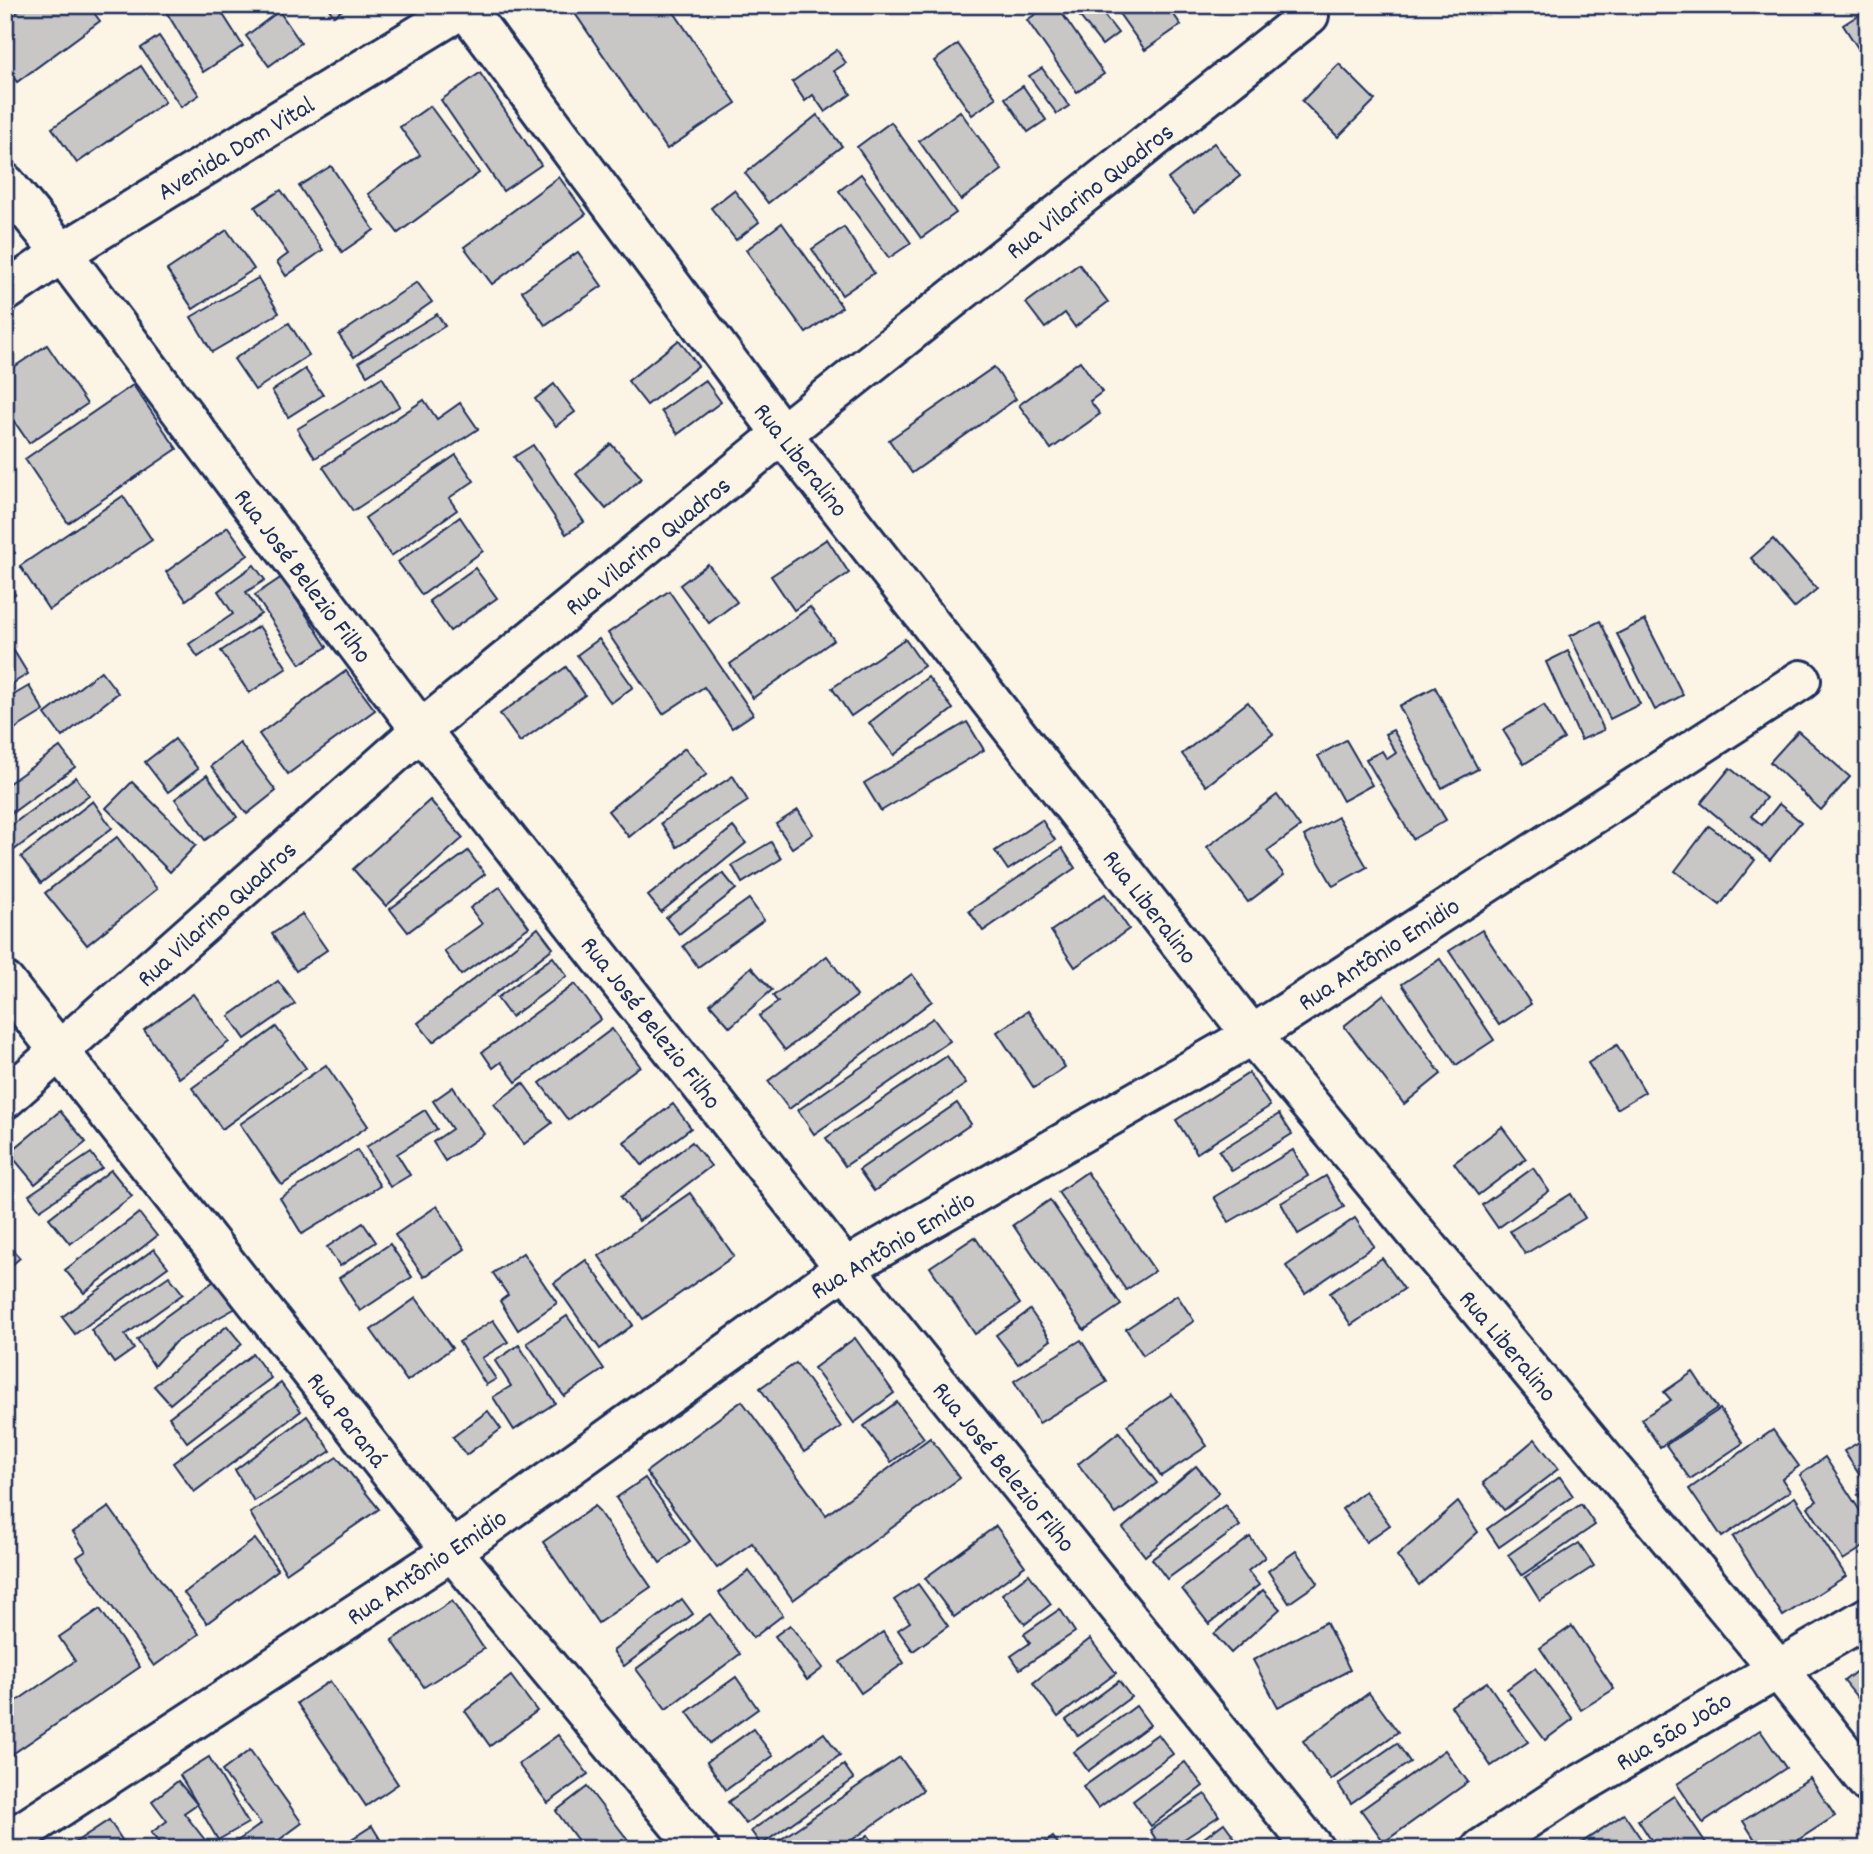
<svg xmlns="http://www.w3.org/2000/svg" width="1873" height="1854" font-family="Dekko,sans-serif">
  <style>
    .building { fill: #c8c7c6; stroke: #1b2f5e; stroke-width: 2 }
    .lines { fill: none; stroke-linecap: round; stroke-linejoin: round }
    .street-casing { stroke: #1b2f5e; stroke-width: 44 }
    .street { stroke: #fcf5e5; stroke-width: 38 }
    .labels { text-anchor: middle; stroke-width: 5; stroke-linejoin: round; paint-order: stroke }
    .street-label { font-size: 26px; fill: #1b2f5e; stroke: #fcf5e5 }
  </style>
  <rect width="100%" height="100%" fill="#fcf5e5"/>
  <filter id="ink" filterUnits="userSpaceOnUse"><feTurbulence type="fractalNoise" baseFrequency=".0143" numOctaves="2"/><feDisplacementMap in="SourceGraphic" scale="14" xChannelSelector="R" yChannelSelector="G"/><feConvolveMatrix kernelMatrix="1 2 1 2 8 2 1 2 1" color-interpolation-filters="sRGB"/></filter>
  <g filter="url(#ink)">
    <g class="building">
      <polygon points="26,5 88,5 100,21 17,82 5,66 5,21"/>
      <polygon points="162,5 217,5 243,46 203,72"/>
      <polygon points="326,5 349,5 334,16"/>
      <polygon points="571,5 669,5 736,103 667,149 570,6"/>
      <polygon points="743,5 758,5 748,12"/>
      <polygon points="1049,5 1056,5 1104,74 1077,92 1027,20"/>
      <polygon points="1071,5 1096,5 1118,33 1102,45"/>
      <polygon points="1113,5 1167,5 1181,25 1145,50"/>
      <polygon points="1180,5 1194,5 1185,12"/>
      <polygon points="1868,9 1868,62 1867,62 1843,25"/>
      <polygon points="279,11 301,43 269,66 246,36"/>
      <polygon points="159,36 199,95 181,107 141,48"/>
      <polygon points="958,44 996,98 972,115 934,61"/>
      <polygon points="837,50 846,63 834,71 851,94 825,112 813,95 805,101 792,82"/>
      <polygon points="1339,64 1375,100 1338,137 1302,101"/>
      <polygon points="141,66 165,102 77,163 52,128"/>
      <polygon points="1042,68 1069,106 1057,114 1029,76"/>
      <polygon points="480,73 541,165 503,191 441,100"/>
      <polygon points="1023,86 1046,120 1028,132 1005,98"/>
      <polygon points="430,106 479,173 398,233 368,194 420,155 400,127"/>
      <polygon points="960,111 1002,170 961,200 919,141"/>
      <polygon points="817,115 842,146 768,203 745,173"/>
      <polygon points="891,122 956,213 921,238 857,147"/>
      <polygon points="1214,143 1240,176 1194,212 1168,179"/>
      <polygon points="331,166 374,230 342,252 299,186"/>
      <polygon points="861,174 911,243 889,258 839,191"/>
      <polygon points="559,177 586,214 492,284 464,247"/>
      <polygon points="281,190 323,250 286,276 277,262 288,254 255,207"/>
      <polygon points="734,190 759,222 736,240 711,208"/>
      <polygon points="782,223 842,307 806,333 746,250"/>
      <polygon points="844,227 874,273 842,295 812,249"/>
      <polygon points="227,230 254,269 193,309 167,270"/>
      <polygon points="578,252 602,286 545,325 522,291"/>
      <polygon points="1079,264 1108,302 1075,327 1065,313 1045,328 1026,303"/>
      <polygon points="258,278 279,313 212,352 191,317"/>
      <polygon points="417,282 432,302 354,357 339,335"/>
      <polygon points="437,314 445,326 367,375 359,362"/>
      <polygon points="289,323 309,355 255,390 234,359"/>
      <polygon points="679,340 698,366 647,405 628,381"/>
      <polygon points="47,345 87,404 29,443 5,408 5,373"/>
      <polygon points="1080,361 1102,392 1090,401 1100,414 1051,449 1019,405"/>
      <polygon points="994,367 1016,399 912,473 889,440"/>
      <polygon points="305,369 323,395 288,417 272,391"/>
      <polygon points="382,377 400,406 315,458 297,429"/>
      <polygon points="705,380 721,402 678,434 661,411"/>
      <polygon points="554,384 575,412 556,426 535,399"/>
      <polygon points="133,385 177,449 68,523 25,459"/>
      <polygon points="424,400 437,419 460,403 478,429 353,511 323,467"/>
      <polygon points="611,444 642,478 606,509 576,474"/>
      <polygon points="533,445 584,522 566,534 514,457"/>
      <polygon points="456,455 474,481 449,498 457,510 391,556 365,518"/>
      <polygon points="123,496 152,540 49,610 20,566"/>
      <polygon points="460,517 483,551 422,595 398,562"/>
      <polygon points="228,527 248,555 186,600 166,572"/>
      <polygon points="5,539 15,553 5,560"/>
      <polygon points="827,539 849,573 794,610 771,576"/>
      <polygon points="1773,539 1817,589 1794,608 1751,558"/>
      <polygon points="708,564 737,602 709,623 680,585"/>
      <polygon points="254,565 265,580 246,592 261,614 198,657 189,644 233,614 218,591"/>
      <polygon points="475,568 497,598 450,631 429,601"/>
      <polygon points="282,577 327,647 300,664 255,595"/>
      <polygon points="5,581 15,594 5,601"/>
      <polygon points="669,591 753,714 732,728 704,687 663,714 608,633"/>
      <polygon points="810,607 834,640 753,698 730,664"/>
      <polygon points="1645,620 1683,695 1655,710 1617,634"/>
      <polygon points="1600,621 1640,704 1610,719 1570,636"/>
      <polygon points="259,626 287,668 249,693 221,651"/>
      <polygon points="599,639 633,687 611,703 577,655"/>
      <polygon points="905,639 924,666 851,716 832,688"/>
      <polygon points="8,641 28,674 5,688 5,643"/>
      <polygon points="1568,651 1604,730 1581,740 1546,662"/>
      <polygon points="566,667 585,695 520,742 500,714"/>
      <polygon points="101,671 118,693 62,737 45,714"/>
      <polygon points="346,671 375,710 288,774 259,734"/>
      <polygon points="928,677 953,709 894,755 869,723"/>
      <polygon points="29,686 44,711 5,735 5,700"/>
      <polygon points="1435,687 1478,769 1442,788 1399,706"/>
      <polygon points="1248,702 1273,734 1206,786 1182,754"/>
      <polygon points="1544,705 1564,739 1524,764 1503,730"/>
      <polygon points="967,722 984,750 881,811 864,783"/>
      <polygon points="1393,730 1446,820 1413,839 1366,759 1382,751 1387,759 1396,753 1385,734"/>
      <polygon points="1798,731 1850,777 1821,810 1770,762"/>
      <polygon points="175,739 198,769 168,792 145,762"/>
      <polygon points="1346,740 1372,785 1343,801 1318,756"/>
      <polygon points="240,743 276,791 247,814 211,766"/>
      <polygon points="60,747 75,767 5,818 5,786"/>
      <polygon points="685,748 707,774 629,837 608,811"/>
      <polygon points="1730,768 1766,798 1751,816 1762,825 1779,804 1801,822 1770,860 1701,803"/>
      <polygon points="207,775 237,817 205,840 175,799"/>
      <polygon points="733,776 748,801 677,847 661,823"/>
      <polygon points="76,777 89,795 14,850 5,838 5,830"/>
      <polygon points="132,782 196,845 170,872 106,808"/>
      <polygon points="1277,795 1300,827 1267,851 1284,875 1248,902 1207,847"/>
      <polygon points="430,800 463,838 386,906 353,869"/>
      <polygon points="93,801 112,828 41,883 21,857"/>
      <polygon points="798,810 813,834 792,848 776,824"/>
      <polygon points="1338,817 1367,867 1333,886 1304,836"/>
      <polygon points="1042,820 1055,840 1008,870 995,851"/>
      <polygon points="1709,826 1755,860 1720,905 1675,871"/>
      <polygon points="733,827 746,843 661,912 648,896"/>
      <polygon points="117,837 157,889 87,945 45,893"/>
      <polygon points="771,842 781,859 742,883 732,865"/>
      <polygon points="1062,848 1075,868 983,931 969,911"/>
      <polygon points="468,851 485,874 408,932 390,909"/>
      <polygon points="723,873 736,889 679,934 666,918"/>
      <polygon points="500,887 529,927 461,975 444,951 482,924 470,908"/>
      <polygon points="1105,894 1129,929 1075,967 1051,931"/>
      <polygon points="749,899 764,920 698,967 683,946"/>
      <polygon points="302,914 327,950 296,971 272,934"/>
      <polygon points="538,928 553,948 433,1042 418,1023"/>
      <polygon points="1482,930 1531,1004 1499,1025 1449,951"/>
      <polygon points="827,956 857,996 785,1050 759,1016 778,1002 773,996"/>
      <polygon points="553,957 567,976 511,1017 497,998"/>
      <polygon points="1440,959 1494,1040 1456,1065 1402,984"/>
      <polygon points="751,967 772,990 730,1027 710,1004"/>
      <polygon points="912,974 932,1001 789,1109 768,1081"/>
      <polygon points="278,981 295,1004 245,1039 229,1016"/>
      <polygon points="575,984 601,1019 516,1082 501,1062 493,1068 482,1052"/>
      <polygon points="193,994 229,1042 179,1078 144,1030"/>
      <polygon points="1384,994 1441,1074 1404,1104 1344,1026"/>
      <polygon points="1028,1011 1065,1067 1034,1088 997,1032"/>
      <polygon points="933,1018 950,1041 814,1134 798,1110"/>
      <polygon points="276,1027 306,1068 222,1129 192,1088"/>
      <polygon points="612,1029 640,1066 568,1120 540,1083"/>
      <polygon points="1617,1045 1645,1092 1617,1109 1588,1063"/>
      <polygon points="947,1056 966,1084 845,1166 826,1138"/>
      <polygon points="326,1065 368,1126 282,1185 240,1124"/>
      <polygon points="1249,1073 1270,1106 1197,1153 1176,1120"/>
      <polygon points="523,1083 552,1123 524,1144 494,1104"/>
      <polygon points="453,1087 484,1134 445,1161 433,1142 452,1129 433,1101"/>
      <polygon points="957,1103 971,1124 874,1191 859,1170"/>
      <polygon points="673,1104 691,1128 642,1165 624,1142"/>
      <polygon points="425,1110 437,1129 397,1154 410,1175 390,1187 366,1147"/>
      <polygon points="60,1111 86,1142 35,1184 9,1153"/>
      <polygon points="1279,1114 1292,1134 1232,1171 1219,1151"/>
      <polygon points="1502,1127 1526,1159 1478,1195 1454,1163"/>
      <polygon points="692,1142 711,1166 639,1221 621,1197"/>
      <polygon points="357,1150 380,1186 302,1234 280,1198"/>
      <polygon points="1293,1150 1308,1176 1229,1222 1214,1197"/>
      <polygon points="91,1153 102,1168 40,1210 29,1195"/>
      <polygon points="1533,1168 1549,1191 1498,1228 1482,1205"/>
      <polygon points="111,1170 132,1196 70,1244 49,1218"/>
      <polygon points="1087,1172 1155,1271 1126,1290 1058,1192"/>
      <polygon points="1326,1176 1344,1207 1298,1234 1281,1203"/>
      <polygon points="690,1193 734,1256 643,1319 599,1256"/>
      <polygon points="1571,1194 1585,1218 1525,1254 1510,1231"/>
      <polygon points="1050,1200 1121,1305 1084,1330 1013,1225"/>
      <polygon points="437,1206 465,1249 424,1277 395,1235"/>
      <polygon points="139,1213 157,1236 84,1293 65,1270"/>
      <polygon points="1355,1218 1374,1246 1305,1293 1286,1266"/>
      <polygon points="363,1223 376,1242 340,1266 327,1247"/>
      <polygon points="975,1237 1020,1304 975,1334 930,1267"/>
      <polygon points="5,1242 20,1258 5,1271"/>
      <polygon points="390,1244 412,1277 360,1311 339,1278"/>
      <polygon points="154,1249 168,1267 75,1334 62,1317"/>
      <polygon points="523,1253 557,1303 518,1330 500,1301 508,1295 493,1273"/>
      <polygon points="1382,1258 1404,1289 1351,1325 1330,1293"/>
      <polygon points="586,1260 633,1325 600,1349 554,1283"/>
      <polygon points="169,1276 183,1294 125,1335 134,1349 114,1363 91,1330"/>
      <polygon points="217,1279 236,1308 175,1342 154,1366 137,1340 162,1319"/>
      <polygon points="1177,1295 1194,1321 1143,1355 1126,1329"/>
      <polygon points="416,1298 452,1348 407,1381 371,1330"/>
      <polygon points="1030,1310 1051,1340 1018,1364 996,1335"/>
      <polygon points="567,1316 604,1369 564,1396 527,1343"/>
      <polygon points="493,1320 508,1342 482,1358 496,1379 486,1385 459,1342"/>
      <polygon points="227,1326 242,1344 170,1404 154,1386"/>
      <polygon points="855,1338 894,1393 854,1423 814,1368"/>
      <polygon points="1081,1340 1107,1382 1039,1423 1014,1381"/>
      <polygon points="519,1345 555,1403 514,1430 493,1397 511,1386 495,1361"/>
      <polygon points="253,1354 271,1378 187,1442 169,1417"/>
      <polygon points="796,1363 841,1427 804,1452 760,1388"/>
      <polygon points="1693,1372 1717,1408 1660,1447 1641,1419 1671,1400 1664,1392"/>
      <polygon points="281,1383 301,1411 194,1492 173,1463"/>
      <polygon points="1172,1394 1207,1446 1161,1476 1127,1425"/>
      <polygon points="742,1401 826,1515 930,1438 960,1478 793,1600 752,1543 717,1568 646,1472"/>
      <polygon points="897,1402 924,1438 891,1462 864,1426"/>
      <polygon points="1720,1409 1743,1443 1690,1479 1666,1445"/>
      <polygon points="488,1411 501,1429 466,1455 453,1437"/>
      <polygon points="307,1416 331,1451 254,1501 235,1470"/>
      <polygon points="1773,1430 1799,1466 1782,1479 1790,1491 1722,1537 1689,1489"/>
      <polygon points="1119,1432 1157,1483 1116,1514 1078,1464"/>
      <polygon points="1535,1439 1558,1469 1504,1510 1483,1483"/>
      <polygon points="1864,1439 1868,1445 1868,1488 1844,1451"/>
      <polygon points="337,1457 379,1509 286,1573 250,1513"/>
      <polygon points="1825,1457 1868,1523 1868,1544 1843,1560 1808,1507 1817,1501 1800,1475"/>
      <polygon points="1196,1466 1219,1493 1145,1556 1123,1528"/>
      <polygon points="1560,1477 1573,1496 1499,1547 1487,1529"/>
      <polygon points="645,1478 690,1541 660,1563 616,1498"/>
      <polygon points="1868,1488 1868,1509 1858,1495"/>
      <polygon points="1365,1491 1390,1525 1366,1542 1342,1509"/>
      <polygon points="1795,1497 1846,1576 1783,1616 1733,1537"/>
      <polygon points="1458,1502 1478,1532 1419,1585 1397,1556"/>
      <polygon points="1581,1504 1595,1525 1522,1575 1508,1555"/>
      <polygon points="1225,1505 1240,1526 1167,1579 1152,1559"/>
      <polygon points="595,1506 651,1587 598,1623 543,1542"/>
      <polygon points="109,1507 199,1634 154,1666 77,1557 86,1551 73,1532"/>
      <polygon points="996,1526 1025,1566 954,1617 925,1578"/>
      <polygon points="1250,1537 1265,1557 1248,1571 1259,1585 1209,1624 1182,1589"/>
      <polygon points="255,1539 278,1570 207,1623 184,1593"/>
      <polygon points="1579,1543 1594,1566 1540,1601 1525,1577"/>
      <polygon points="1296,1551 1318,1583 1289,1603 1268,1571"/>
      <polygon points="749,1571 783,1615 753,1638 719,1593"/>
      <polygon points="1029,1574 1051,1604 1025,1624 1002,1594"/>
      <polygon points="918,1584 948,1626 913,1651 898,1630 910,1622 894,1600"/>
      <polygon points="1263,1590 1280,1609 1231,1653 1214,1634"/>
      <polygon points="682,1599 693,1614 624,1666 613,1651"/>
      <polygon points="452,1601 484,1649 424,1687 392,1640"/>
      <polygon points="100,1609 140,1667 5,1759 5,1709 75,1661 59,1637"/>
      <polygon points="1060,1609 1075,1632 1020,1669 1011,1656 1030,1643 1024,1634"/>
      <polygon points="710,1614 740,1654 666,1709 636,1669"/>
      <polygon points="1326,1622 1350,1670 1278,1707 1253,1660"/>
      <polygon points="790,1625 823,1668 807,1680 775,1636"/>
      <polygon points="1572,1626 1614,1689 1581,1710 1540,1648"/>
      <polygon points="883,1632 904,1663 861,1693 840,1662"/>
      <polygon points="1090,1639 1116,1673 1058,1717 1033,1683"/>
      <polygon points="1868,1662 1868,1711 1844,1681"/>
      <polygon points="1535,1668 1573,1719 1545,1740 1507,1689"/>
      <polygon points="511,1676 537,1711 490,1746 465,1711"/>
      <polygon points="736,1677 758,1709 710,1743 687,1712"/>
      <polygon points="330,1681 398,1784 366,1806 297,1703"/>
      <polygon points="1119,1681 1131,1697 1078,1736 1066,1720"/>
      <polygon points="1487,1682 1528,1742 1491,1766 1451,1706"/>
      <polygon points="1369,1693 1398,1732 1331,1780 1303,1741"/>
      <polygon points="1136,1706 1150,1725 1088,1771 1074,1752"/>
      <polygon points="753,1729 773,1756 726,1790 707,1762"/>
      <polygon points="1760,1730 1786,1768 1703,1823 1677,1784"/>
      <polygon points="824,1733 840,1755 746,1824 728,1802"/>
      <polygon points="1158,1734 1173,1754 1098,1808 1083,1787"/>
      <polygon points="558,1735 588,1774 548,1803 518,1764"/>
      <polygon points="1397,1743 1410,1762 1351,1803 1338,1784"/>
      <polygon points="250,1750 302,1823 275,1843 279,1849 235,1849 232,1845 261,1824 222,1771"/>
      <polygon points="1445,1750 1468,1782 1384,1842 1361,1810"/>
      <polygon points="209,1757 248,1823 218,1840 180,1775"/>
      <polygon points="900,1757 923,1790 839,1849 767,1849"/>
      <polygon points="1185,1762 1203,1786 1151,1826 1133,1801"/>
      <polygon points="844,1765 854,1779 761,1845 751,1831"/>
      <polygon points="1810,1778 1835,1816 1784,1849 1761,1849 1743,1821"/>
      <polygon points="178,1781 197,1804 184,1813 205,1840 194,1849 164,1849 151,1833 167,1821 152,1801"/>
      <polygon points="587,1787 635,1849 584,1849 556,1811"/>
      <polygon points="1205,1794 1219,1816 1169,1849 1162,1849 1150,1830"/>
      <polygon points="1674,1796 1706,1843 1698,1849 1657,1849 1638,1820"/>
      <polygon points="1624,1814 1648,1849 1575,1849 1574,1848"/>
      <polygon points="109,1820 128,1849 65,1849"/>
      <polygon points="1224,1823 1243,1849 1189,1849"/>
      <polygon points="372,1826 386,1849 336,1849"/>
      <polygon points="868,1835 877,1849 848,1849"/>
      <polygon points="1053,1837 1062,1849 1037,1849"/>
    </g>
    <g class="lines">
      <defs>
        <g id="street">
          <polyline points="463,5 782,434 1252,1035 1777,1668 1868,1783"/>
          <polyline points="5,183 62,253 421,730 845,1268 1314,1849"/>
          <polyline points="5,292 62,253 468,5"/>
          <polyline points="5,982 452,1551 699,1849"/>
          <polyline points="5,1099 421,730 782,434 1309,15"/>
          <polyline points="5,1843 452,1551 845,1268 1252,1035 1801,680"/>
          <polyline points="1481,1849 1571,1790 1868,1617"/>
        </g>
      </defs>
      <use href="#street" class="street-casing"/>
      <use href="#street" class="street"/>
    </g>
  </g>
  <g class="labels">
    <g class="street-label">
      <text transform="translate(235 147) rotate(-31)" y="9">Avenida Dom Vital</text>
      <text transform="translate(1089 190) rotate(-38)" y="9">Rua Vilarino Quadros</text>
      <text transform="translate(802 459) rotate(52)" y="9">Rua Liberalino</text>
      <text transform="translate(647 545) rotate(-39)" y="9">Rua Vilarino Quadros</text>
      <text transform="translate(304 575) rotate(53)" y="9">Rua José Belezio Filho</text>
      <text transform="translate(1151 906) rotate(52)" y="9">Rua Liberalino</text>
      <text transform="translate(216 913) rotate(-42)" y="9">Rua Vilarino Quadros</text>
      <text transform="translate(1378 953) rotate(-33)" y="9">Rua Antônio Emidio</text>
      <text transform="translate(652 1022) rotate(52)" y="9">Rua José Belezio Filho</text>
      <text transform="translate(892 1244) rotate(-31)" y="9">Rua Antônio Emidio</text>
      <text transform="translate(1509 1345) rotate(50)" y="9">Rua Liberalino</text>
      <text transform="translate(348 1419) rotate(52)" y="9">Rua Paraná</text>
      <text transform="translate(1005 1466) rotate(51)" y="9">Rua José Belezio Filho</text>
      <text transform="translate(426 1566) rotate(-34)" y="9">Rua Antônio Emidio</text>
      <text transform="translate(1673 1730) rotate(-31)" y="9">Rua São João</text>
    </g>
  </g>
  <rect width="1873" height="1854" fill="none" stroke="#fcf5e5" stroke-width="28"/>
  <rect x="14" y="14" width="1845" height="1826" fill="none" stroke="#1b2f5e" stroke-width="2.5" filter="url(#ink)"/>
</svg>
